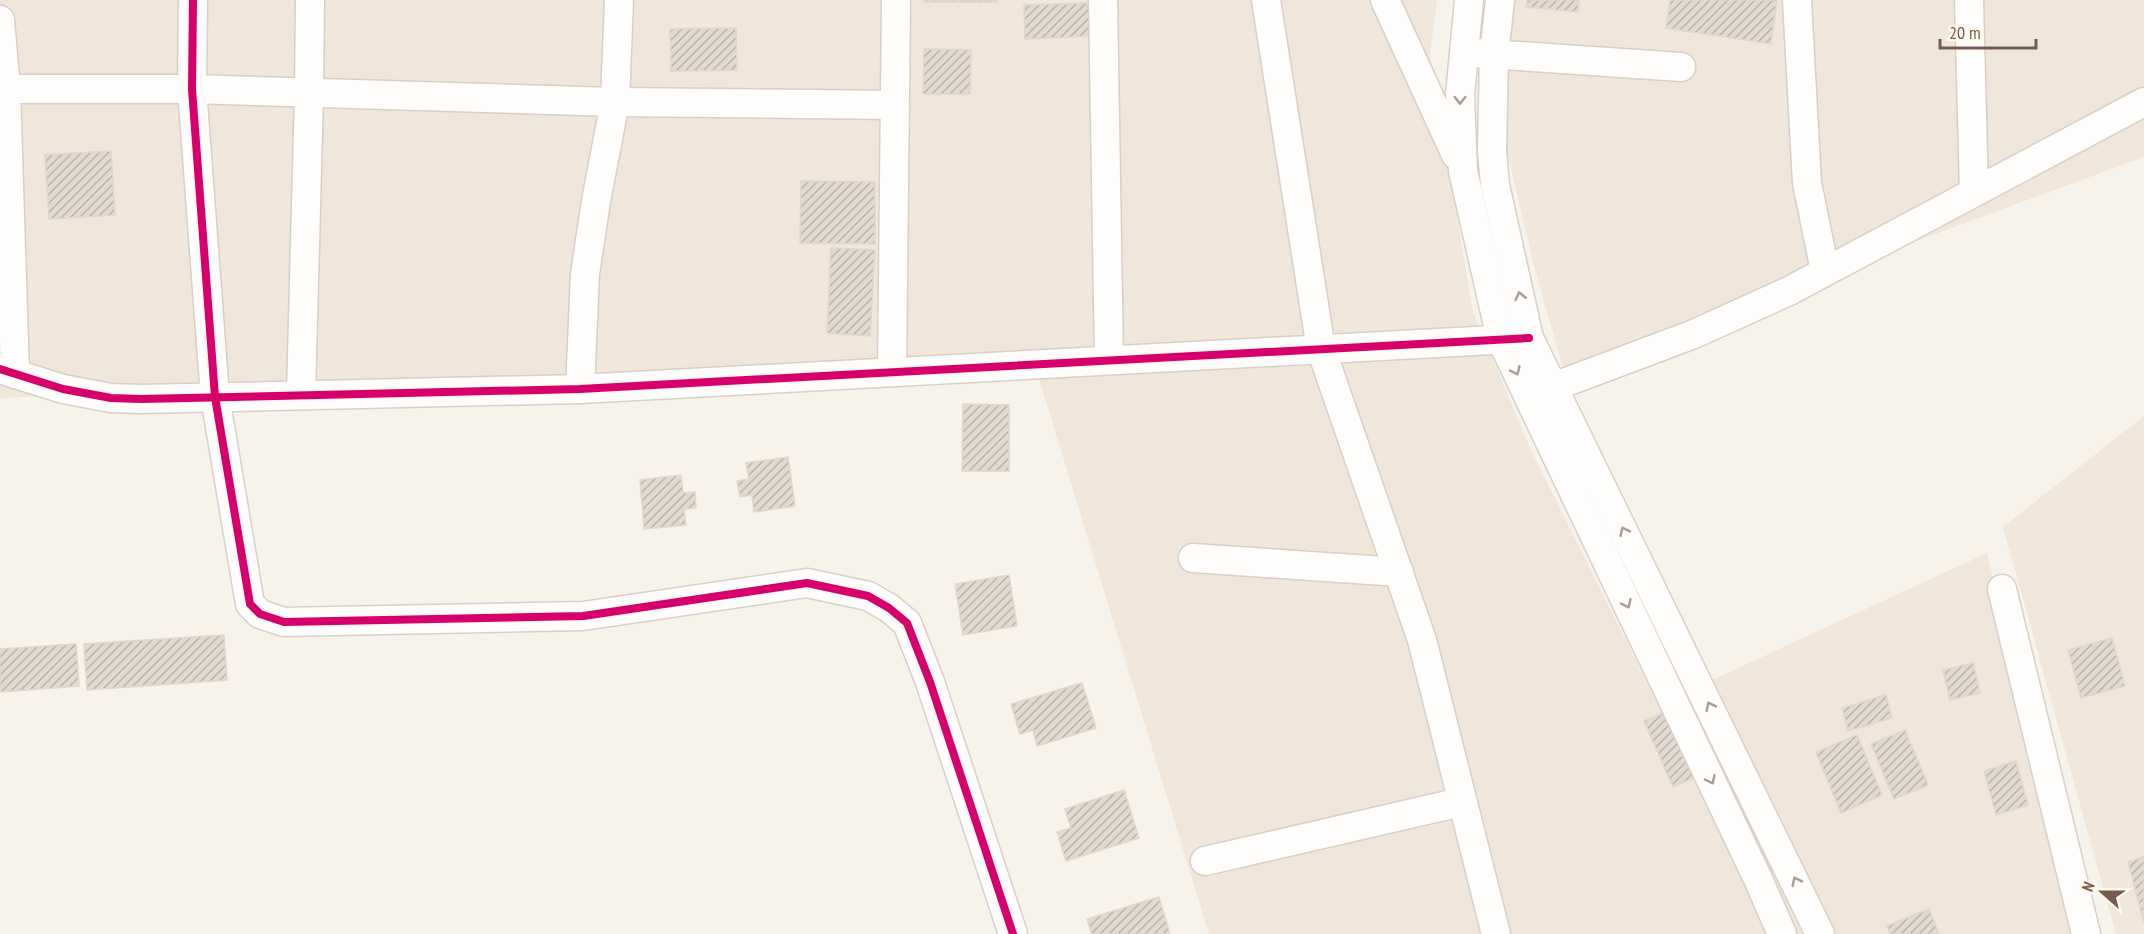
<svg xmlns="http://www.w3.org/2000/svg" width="2144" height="934" font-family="'PT Sans Narrow',sans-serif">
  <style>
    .residential { fill: #f0e6d9 }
    .building { fill: url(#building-hatch); stroke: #e0d7cd; stroke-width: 1.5 }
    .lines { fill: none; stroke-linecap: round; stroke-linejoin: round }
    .street-casing { stroke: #d6d0c9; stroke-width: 31 }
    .street { stroke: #fefdfc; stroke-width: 28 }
    .cycleway-casing { stroke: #fff9ed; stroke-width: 11 }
    .cycleway { stroke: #d6006c; stroke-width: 8 }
    .oneway { stroke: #ac9c92 }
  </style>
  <defs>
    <pattern id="building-hatch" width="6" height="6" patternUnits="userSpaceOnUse" patternTransform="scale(1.5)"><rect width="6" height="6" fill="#e2d9d0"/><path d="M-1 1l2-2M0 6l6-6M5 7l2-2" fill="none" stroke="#bcb3ab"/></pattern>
  </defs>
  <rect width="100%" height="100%" fill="#f7f3eb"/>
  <g class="residential">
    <polygon points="0,0 1437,0 1430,54 1473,312 1530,448 1658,705 1987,553 2082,934 1209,934 1033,359 0,398"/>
    <polygon points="1492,0 2144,0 2144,157 1564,371 1534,266 1485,58"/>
    <polygon points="2144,416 2144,934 2116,934 2003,527"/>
  </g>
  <g class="building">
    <rect x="924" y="0" width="73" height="2"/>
    <polygon points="1527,0 1579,0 1578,12 1526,7"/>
    <polygon points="1670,0 1777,0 1771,44 1666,28"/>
    <polygon points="1091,3 1092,36 1025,39 1024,5"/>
    <polygon points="736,28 737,70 671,71 670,29"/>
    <polygon points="924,49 971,50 970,94 923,94"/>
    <polygon points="111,151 115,215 49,219 45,155"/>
    <polygon points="801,181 875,182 875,244 800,243"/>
    <polygon points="831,248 875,250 870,336 827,333"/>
    <polygon points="963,404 1009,405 1009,471 962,471"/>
    <polygon points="788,457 795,506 754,512 752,495 740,497 737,481 749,479 746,463"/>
    <polygon points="681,475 683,493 695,492 696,508 684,509 686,525 644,529 640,480"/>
    <polygon points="1009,575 1017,626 963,635 955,584"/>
    <polygon points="224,635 227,680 87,690 84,644"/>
    <polygon points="2112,638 2125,686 2081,698 2068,650"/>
    <polygon points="76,644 79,686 0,692 0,649"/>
    <polygon points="1973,663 1980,693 1950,700 1943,670"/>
    <polygon points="1082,683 1096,728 1037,746 1033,730 1020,734 1011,704"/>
    <polygon points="1886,695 1892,718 1848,731 1842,708"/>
    <polygon points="1664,713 1693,778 1673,787 1644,721"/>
    <polygon points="1905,730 1928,785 1894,799 1871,744"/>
    <polygon points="1857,735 1882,795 1841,813 1816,752"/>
    <polygon points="2016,761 2028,805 1996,815 1984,771"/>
    <polygon points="1124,790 1139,838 1066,861 1057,832 1071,828 1065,809"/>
    <polygon points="2144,857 2144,923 2128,862"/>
    <polygon points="1159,897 1170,934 1092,934 1087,919"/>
    <polygon points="1929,909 1939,934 1890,934 1887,926"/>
  </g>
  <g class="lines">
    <defs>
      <g id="street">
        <polyline points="193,0 192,89 215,397 250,604 260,614 284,622 583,616 807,583 868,596 889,608 907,623 930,682 1013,934"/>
        <polyline points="1103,0 1109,360"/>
        <polyline points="1266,0 1321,349 1422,640 1496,934"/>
        <polyline points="1385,0 1456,155"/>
        <polyline points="1469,0 1460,95 1463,171 1501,339 1758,879 1782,934"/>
        <polyline points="1500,0 1494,55 1492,151 1495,185 1529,338 1820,934"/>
        <polyline points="1797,0 1807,183 1825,271"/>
        <polyline points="1969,0 1974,192"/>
        <polyline points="0,20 6,89 15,374"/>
        <polyline points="1474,53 1681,67"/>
        <polyline points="0,89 192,89 615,102 895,105"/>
        <polyline points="0,369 63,389 111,398 141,399 580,389 1529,338"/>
        <polyline points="892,372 896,0"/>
        <polyline points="1553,387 1694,334 1789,291 2144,102"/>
        <polyline points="580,389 585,274 596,201 615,102 619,0"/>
        <polyline points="301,395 309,94 310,0"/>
        <polyline points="1193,558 1399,572"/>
        <polyline points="2002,589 2086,934"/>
        <polyline points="1205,861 1461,802"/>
      </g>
    </defs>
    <use href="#street" class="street-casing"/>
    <use href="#street" class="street"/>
    <defs>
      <g id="cycleway">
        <polyline points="193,0 192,89 215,397 250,604 260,614 284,622 583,616 807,583 868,596 889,608 907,623 930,682 1013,934"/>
        <polyline points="0,369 63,389 111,398 141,399 580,389 1529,338"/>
      </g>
    </defs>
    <use href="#cycleway" class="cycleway-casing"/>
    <use href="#cycleway" class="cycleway"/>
  </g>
  <defs><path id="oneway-chevron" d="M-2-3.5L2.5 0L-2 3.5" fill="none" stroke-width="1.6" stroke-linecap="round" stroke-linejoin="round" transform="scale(1.5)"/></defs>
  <g class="oneway">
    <use href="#oneway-chevron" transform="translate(1460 100) rotate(91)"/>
    <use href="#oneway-chevron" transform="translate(1520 296) rotate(-103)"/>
    <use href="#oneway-chevron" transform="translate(1516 371) rotate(65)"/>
    <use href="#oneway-chevron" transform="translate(1624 531) rotate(-116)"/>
    <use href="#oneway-chevron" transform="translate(1627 604) rotate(65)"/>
    <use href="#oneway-chevron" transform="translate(1710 706) rotate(-116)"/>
    <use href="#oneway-chevron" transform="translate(1711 780) rotate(65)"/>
    <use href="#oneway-chevron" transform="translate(1796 881) rotate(-116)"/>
  </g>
  <g transform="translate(2102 892) rotate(291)" stroke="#fff9ed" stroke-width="4.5" paint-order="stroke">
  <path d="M0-4.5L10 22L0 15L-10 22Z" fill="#765c4b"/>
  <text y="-9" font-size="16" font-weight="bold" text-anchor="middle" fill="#765c4b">N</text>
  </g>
  <path d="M1940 39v9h96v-9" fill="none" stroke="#765c4b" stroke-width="3"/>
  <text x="1949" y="39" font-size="18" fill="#765c4b" stroke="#fff9ed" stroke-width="4.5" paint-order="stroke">20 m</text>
</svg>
